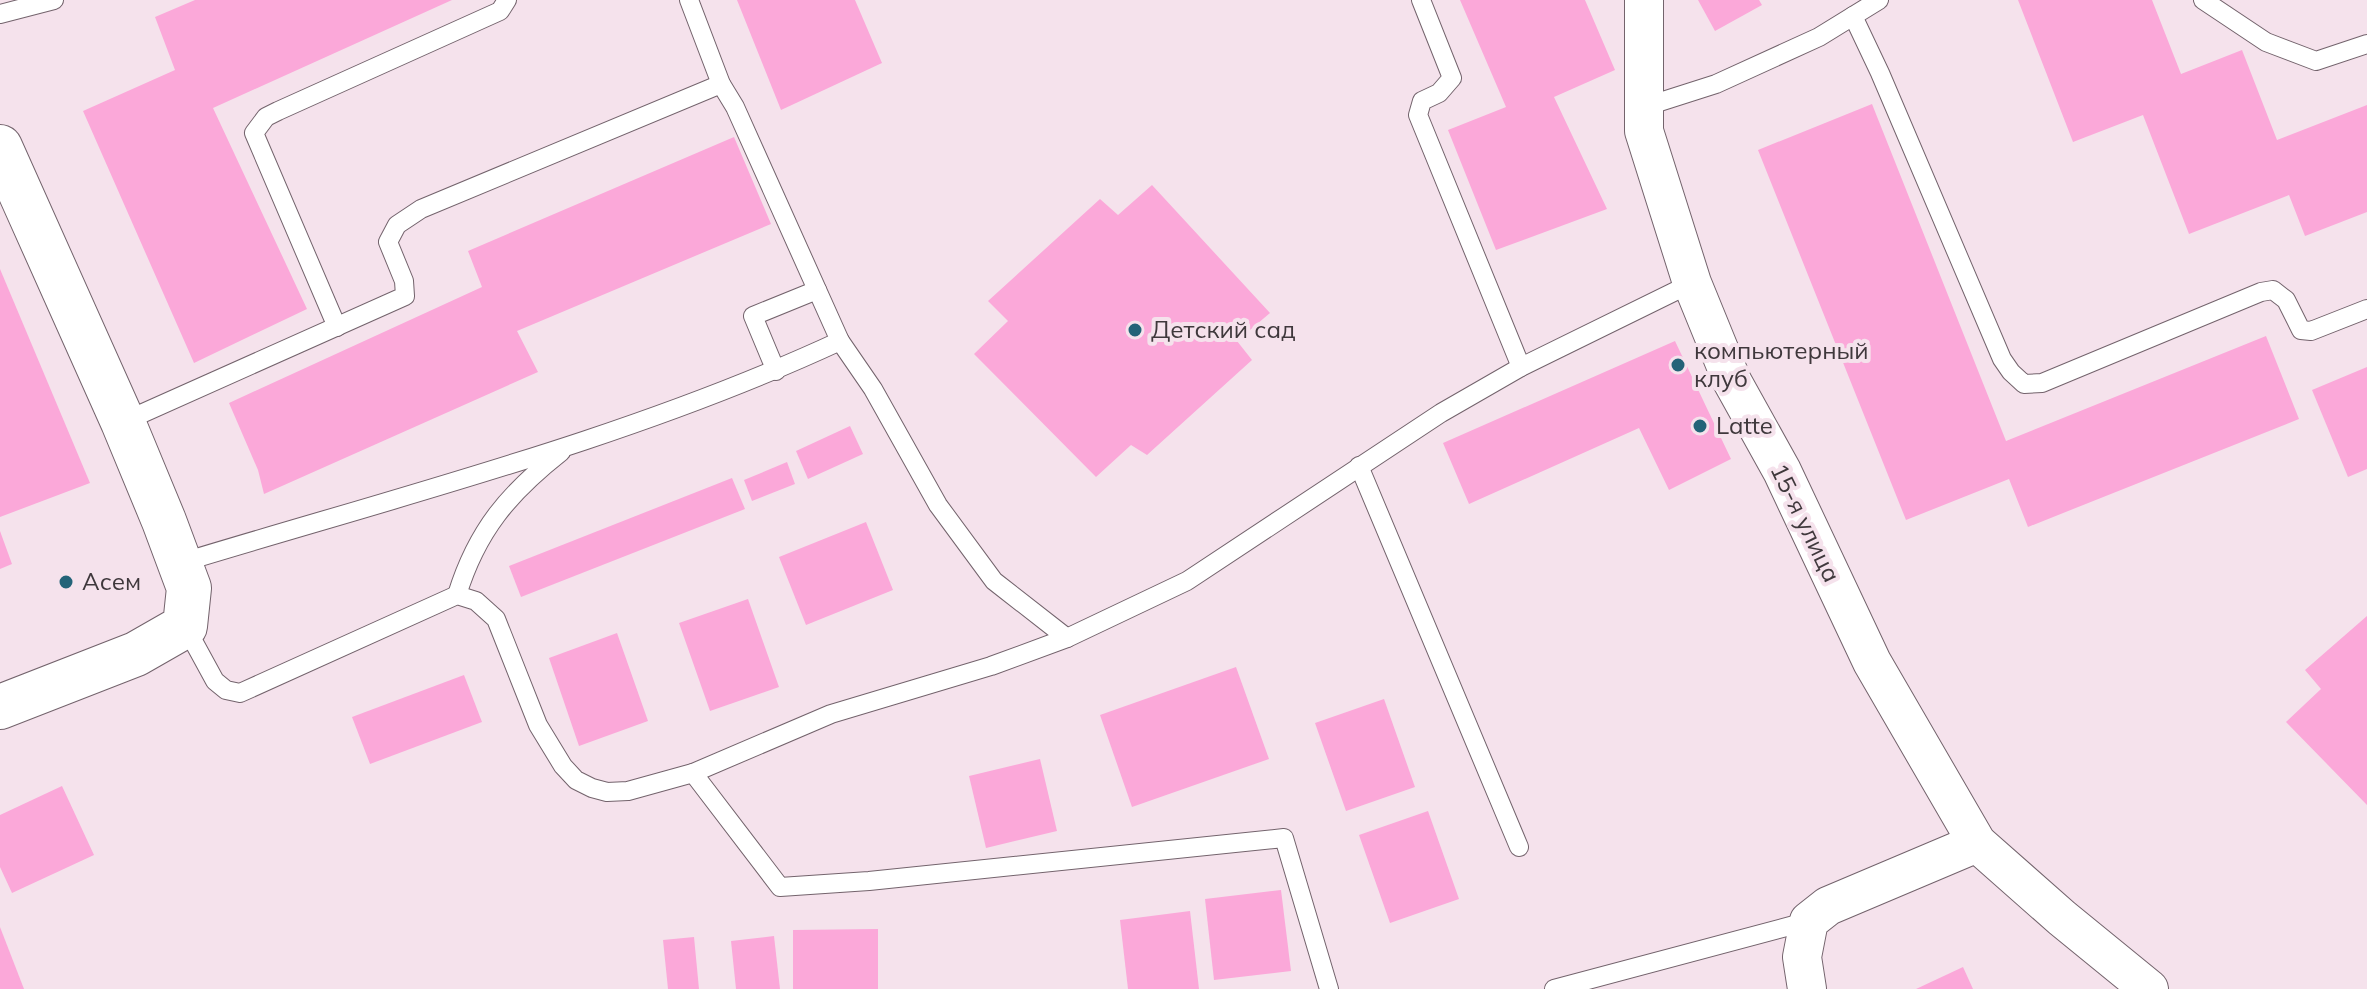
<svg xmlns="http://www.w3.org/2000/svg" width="2367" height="989" font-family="Mulish,sans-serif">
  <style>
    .building { fill: #fba8d9 }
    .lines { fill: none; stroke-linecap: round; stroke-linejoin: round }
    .lane-casing { stroke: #73636c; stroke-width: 20 }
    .street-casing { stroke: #73636c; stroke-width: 40 }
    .secondary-casing { stroke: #73636c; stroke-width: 46 }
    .lane { stroke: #fff; stroke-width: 18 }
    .street { stroke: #fff; stroke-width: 38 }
    .secondary { stroke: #fff; stroke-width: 44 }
    .poi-dot { fill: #236378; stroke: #f5e2ec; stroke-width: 3 }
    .labels { text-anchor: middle; stroke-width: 8; stroke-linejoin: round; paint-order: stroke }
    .poi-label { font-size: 24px; fill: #3f383c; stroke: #f5e2ec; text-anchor: start }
    .street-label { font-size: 24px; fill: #3f383c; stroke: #f5e2ec }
  </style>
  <rect width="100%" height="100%" fill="#f5e2ec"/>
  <g class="building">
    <polygon points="195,0 452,0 213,108 307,309 194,363 83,111 175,70 155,17"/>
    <polygon points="737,0 855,0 882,63 781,110"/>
    <polygon points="1460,0 1585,0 1615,70 1554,97 1607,209 1496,250 1448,130 1506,107"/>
    <polygon points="1698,0 1759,0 1762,5 1715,31"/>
    <polygon points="2018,0 2152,0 2181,74 2242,50 2277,140 2367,105 2367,212 2305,236 2289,195 2189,234 2143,115 2073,142"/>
    <polygon points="1872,104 2006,441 2266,336 2299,419 2028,527 2009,479 1906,520 1758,150"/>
    <polygon points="734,137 771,224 517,331 538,372 264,494 258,470 229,403 482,287 468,251"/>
    <polygon points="1152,185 1270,313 1237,341 1252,360 1147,455 1131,445 1096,477 974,354 1008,321 988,301 1100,199 1118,215"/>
    <polygon points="0,269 90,483 0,517"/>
    <polygon points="1675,341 1731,459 1669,490 1639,428 1469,504 1443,443"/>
    <polygon points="2367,367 2367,469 2348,477 2312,390"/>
    <polygon points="850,426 863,454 808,479 796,451"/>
    <polygon points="787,462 795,484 752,501 744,480"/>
    <polygon points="732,478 745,509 521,597 509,566"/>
    <polygon points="866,522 893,590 806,625 779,557"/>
    <polygon points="0,531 12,564 0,569"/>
    <polygon points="748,599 779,687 710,711 679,623"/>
    <polygon points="2367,616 2367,805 2286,722 2321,689 2305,670"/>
    <polygon points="617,633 648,721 579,746 549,658"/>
    <polygon points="1236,667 1269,759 1132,807 1100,715"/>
    <polygon points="464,675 482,722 370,764 352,717"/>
    <polygon points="1384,699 1415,787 1346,811 1315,723"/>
    <polygon points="1040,759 1057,831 986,848 969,776"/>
    <polygon points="62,786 94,855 12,893 0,867 0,815"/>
    <polygon points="1428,811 1459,899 1390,923 1359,835"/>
    <polygon points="1281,890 1291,971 1214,980 1205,899"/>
    <polygon points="1190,911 1199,989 1128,989 1120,920"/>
    <polygon points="0,927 24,989 0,989"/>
    <polygon points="878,929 878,989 793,989 793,930"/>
    <polygon points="774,936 780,989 736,989 731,941"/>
    <polygon points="694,937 699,989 668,989 663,940"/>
    <polygon points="1963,967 1973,989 1916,989"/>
  </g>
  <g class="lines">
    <defs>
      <g id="lane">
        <polyline points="689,0 721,84 735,107 840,341 873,389 938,505 994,581 1067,638"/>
        <polyline points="1421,0 1452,78 1439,93 1422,101 1418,115 1521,367"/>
        <polyline points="2203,0 2266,42 2316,61 2367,44"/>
        <polyline points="0,14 54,0"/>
        <polyline points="1853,16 1880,73 2002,359 2011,372 2024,384 2042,383 2261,292 2273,290 2286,300 2301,330 2311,331 2367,309"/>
        <polyline points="1644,107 1716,84 1819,37 1879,0"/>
        <polyline points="337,327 254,133 266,117 278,111 500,11 507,0"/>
        <polyline points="776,371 753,316 817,290"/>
        <polyline points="123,422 405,296 404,281 388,242 397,225 421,209 721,84"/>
        <polyline points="1359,466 1519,847"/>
        <path d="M180,563C400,496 631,438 840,341"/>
        <path d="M457,595C477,530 509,493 561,452"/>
        <polyline points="185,626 215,681 226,690 240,693 457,595 476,601 496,619 538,725 563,766 576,780 592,788 607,792 628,791 693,773 831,714 991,666 1067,638 1187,581 1441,413 1521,367 1692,283"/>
        <polyline points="693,773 780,887 869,881 1284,838 1329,989"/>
        <polyline points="1554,989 1809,921"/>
      </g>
      <g id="street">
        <polyline points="1644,0 1644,131 1692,283 1732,381 1782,471 1872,662 1977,843 2062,918 2149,989"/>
        <polyline points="1807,989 1802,957 1809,921 1828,906 1977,843"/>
      </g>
      <polyline id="secondary" points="0,147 123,422 164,521 189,588 185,626 136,654 0,707"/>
    </defs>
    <use href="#lane" class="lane-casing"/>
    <use href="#street" class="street-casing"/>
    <use href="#secondary" class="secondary-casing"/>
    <use href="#lane" class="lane"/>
    <use href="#street" class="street"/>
    <use href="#secondary" class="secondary"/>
  </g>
  <g class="poi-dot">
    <circle cx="1135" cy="330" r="8"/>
    <circle cx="1678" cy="365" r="8"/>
    <circle cx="1700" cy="426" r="8"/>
    <circle cx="66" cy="582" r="8"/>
  </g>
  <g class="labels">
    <g class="poi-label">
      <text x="1151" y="338">Детский сад</text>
      <text x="1694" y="359">компьютерный<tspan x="1694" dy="28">клуб</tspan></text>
      <text x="1716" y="434">Latte</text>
      <text x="82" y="590">Асем</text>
    </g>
    <g class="street-label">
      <text transform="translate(1805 523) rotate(64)" y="8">15-я улица</text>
    </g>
  </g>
</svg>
